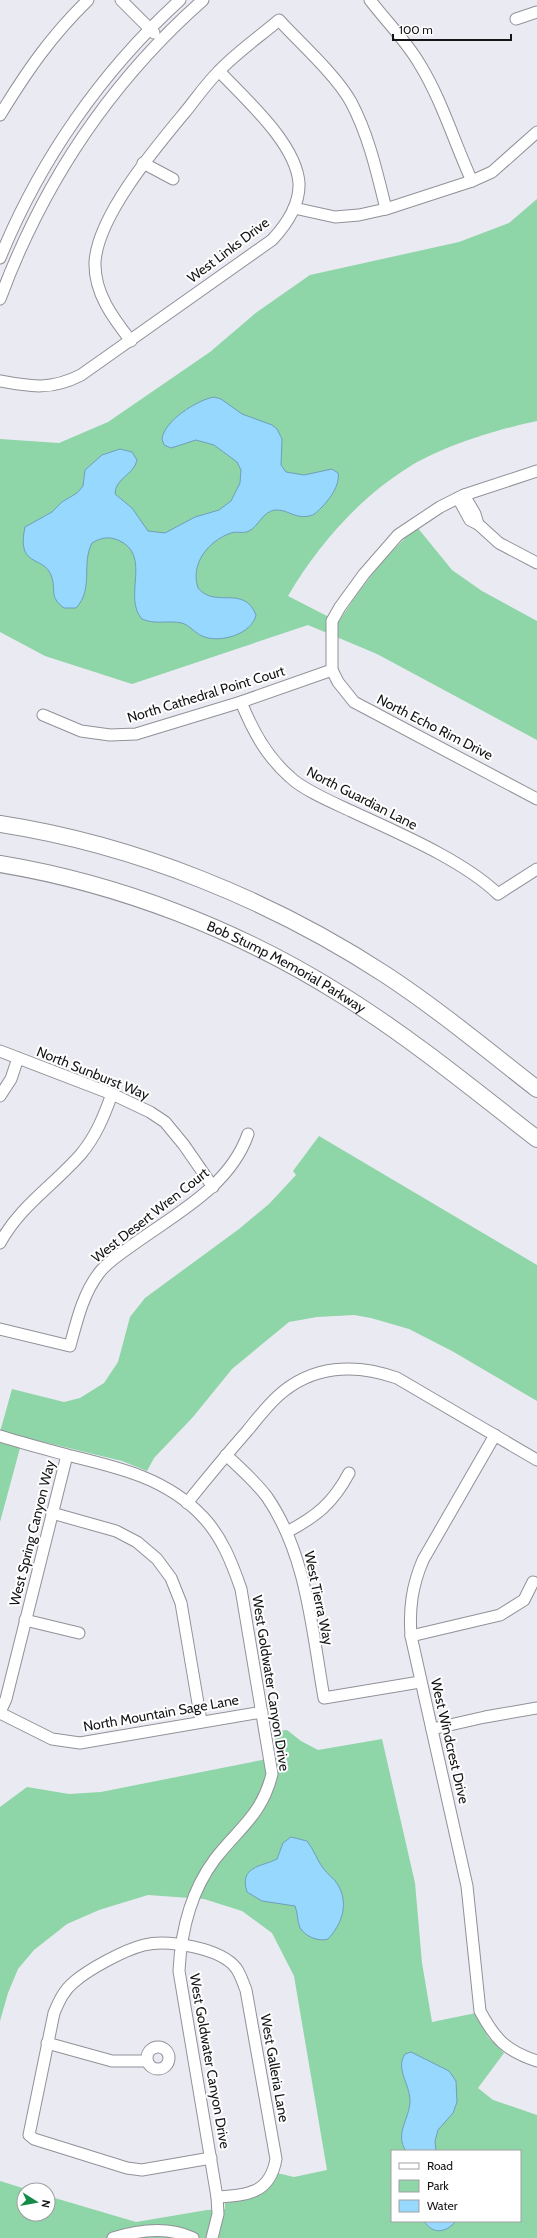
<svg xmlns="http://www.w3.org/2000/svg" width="537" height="2238" font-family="Cabin,sans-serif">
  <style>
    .green { fill: #8ed5a7; fill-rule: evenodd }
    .water { fill: #97d8ff; stroke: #709eba }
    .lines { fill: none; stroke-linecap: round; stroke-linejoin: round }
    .minor-casing { stroke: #919199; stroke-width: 13 }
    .highway-casing { stroke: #919199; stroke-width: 18 }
    .minor { stroke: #fff; stroke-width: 11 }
    .highway { stroke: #fff; stroke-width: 16 }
    .labels { text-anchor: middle; stroke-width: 4; stroke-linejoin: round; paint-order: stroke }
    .street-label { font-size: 14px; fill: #151518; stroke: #fff }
  </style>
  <rect width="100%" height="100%" fill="#eaeaf3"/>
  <g class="green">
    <path d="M537,199V421C498,429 443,446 409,467C358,499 318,545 288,596L327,616L340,620C363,584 385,556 417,527L452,570L482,591L537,621V740L377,654L308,625L132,684L45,656L0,632V439L59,443L108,422L210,352L257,312L310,275L459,242L509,223Z"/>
    <polygon points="319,1136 537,1265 537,1401 452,1351 409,1329 371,1318 354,1315 317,1317 289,1322 232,1369 193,1417 154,1458 147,1471 122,1461 23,1437 0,1522 0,1432 12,1389 64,1402 80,1398 104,1383 118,1362 130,1317 145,1298 239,1229 269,1204 296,1175 293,1171"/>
    <path d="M287,1730L301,1741L318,1750L382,1739L415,1883L422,1963L432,2022L476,2013L488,2037L504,2053L478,2088L493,2100L537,2115V2238H0V2181L29,2190H24V2214H48V2196L136,2222L207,2210L225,2209V2203C247,2199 268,2196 277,2173L294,2177L327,2170L294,1976L272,1933L242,1911L204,1899L148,1895L99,1910L67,1924L34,1950L18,1969L8,1993L0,2021V1807L27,1787L69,1794L101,1792L277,1757L274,1731ZM392,2151H520V2221H392Z"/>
  </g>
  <g class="water">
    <path d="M214,397L221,399L242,414L272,425L277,429L282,439L281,465L286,472L304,475L332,469L338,473C341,487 324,507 313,515C296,521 289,509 275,510C262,512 259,526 249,531C243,534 237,531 231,533C208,541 190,564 198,588C215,609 244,584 256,615C252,634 220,644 202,636C195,633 189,625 182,623C168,620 155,625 142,619C122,597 153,555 118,540C108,536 100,538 92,543C81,564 94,589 76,608H64C48,596 57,590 51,575C43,555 16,568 25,527L52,512L62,502L77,493L83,486L85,470L102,455L120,449L132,452L137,460C134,475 115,478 115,494L132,508L148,531L165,533L195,517L219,510L231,501L240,483L241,470L237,462L214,445L196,440L171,448L164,445L162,439C164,421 197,400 214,397Z"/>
    <path d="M291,1837L307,1841C314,1850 317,1860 323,1868C327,1874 334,1878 338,1885C349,1904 342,1924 328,1939C319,1942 306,1937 300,1928C297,1921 298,1913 295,1906L262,1901L247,1892C239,1866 261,1867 277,1859L283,1843Z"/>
    <path d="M411,2052L449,2071L456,2081L457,2102L453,2113L438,2130L435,2141L436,2151H406C394,2134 410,2118 410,2101C410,2084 395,2069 405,2054Z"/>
    <path d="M424,2221H456C446,2233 433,2235 424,2221Z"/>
  </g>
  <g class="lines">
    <defs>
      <g id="minor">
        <polyline points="121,0 154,33"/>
        <path d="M370,0C386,21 406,41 419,63C442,100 454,142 472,181"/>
        <polyline points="516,19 537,12"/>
        <path d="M0,115C27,71 51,36 88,0"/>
        <polyline points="143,163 173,179"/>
        <polyline points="294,208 335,217 359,215 386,209 472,181 492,172 537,132"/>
        <path d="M0,258C40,160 102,71 180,0"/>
        <path d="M0,299C43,183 110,82 203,0"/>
        <path d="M131,341C113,318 94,293 95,262C98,215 157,146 186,111C197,97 207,83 219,71C237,52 259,37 279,20C301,44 336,75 351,102C369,136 377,173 386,209"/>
        <path d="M0,381C31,387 52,390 81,375L272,240C286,225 300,205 299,183C296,143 245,99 219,71"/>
        <polyline points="537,471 464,495 440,507 398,535 364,574 340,607 332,621 332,670 338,682 354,702 537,799"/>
        <polyline points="458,498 470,520 478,524 475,514 464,495"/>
        <polyline points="478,524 499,543 537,563"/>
        <path d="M241,702C253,731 266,756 290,777C303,790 334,803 351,811C396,832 463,860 498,894L537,869"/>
        <polyline points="43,715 81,731 110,735 136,734 241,702 332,670"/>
        <polyline points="0,1051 112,1094 150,1112 165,1122 184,1145 213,1187"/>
        <polyline points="0,1096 11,1079 18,1058"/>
        <path d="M0,1243C20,1206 54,1185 81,1154C96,1136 104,1116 112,1094"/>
        <path d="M0,1329L70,1346C77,1320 83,1294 99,1273C108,1261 123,1252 134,1244C177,1213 230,1186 248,1134"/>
        <path d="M495,1435L423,1560C412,1586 409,1608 411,1636L467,1886L480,2011C495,2039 506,2051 537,2061"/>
        <path d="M0,1436C22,1443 45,1449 67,1455C117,1467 167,1478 203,1517C222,1537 232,1563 241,1589L272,1774C262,1815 239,1828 215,1859C191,1891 181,1931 179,1971L217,2197L218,2214L212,2238"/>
        <path d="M226,1455C240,1468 255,1481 267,1497C307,1555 312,1631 324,1698L420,1682"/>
        <path d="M187,1503C207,1478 227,1454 248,1430C257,1419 267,1406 278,1396C312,1365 355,1363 397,1378L537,1460"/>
        <polyline points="52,1513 116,1531 137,1542 157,1559 171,1578 181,1603 201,1721"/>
        <path d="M287,1532C317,1516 333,1503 349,1473"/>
        <polyline points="25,1620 79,1633"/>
        <polyline points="411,1636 500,1615 524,1600 533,1582"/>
        <polyline points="0,1712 6,1699 67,1455"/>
        <polyline points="0,1713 52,1739 80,1743 262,1712"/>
        <polyline points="432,1729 485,1717 537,1708"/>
        <polyline points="47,2043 112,2061 147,2061"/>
        <circle cx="158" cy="2058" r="11"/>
        <path d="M211,2158L142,2170L127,2168L34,2139L29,2135L54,2013C59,2001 64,1990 74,1982C89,1969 124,1950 144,1945C167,1939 221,1948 236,1968C241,1975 243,1983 246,1990L276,2159C270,2194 247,2195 217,2197"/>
        <path d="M113,2238C139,2230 167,2226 193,2238"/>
      </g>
      <g id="highway">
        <path d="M0,824C136,845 271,900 386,975C439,1010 487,1050 537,1089"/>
        <path id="s1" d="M0,864C120,884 239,930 342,995C411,1038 473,1089 537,1139"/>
      </g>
    </defs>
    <use href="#minor" class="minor-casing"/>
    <use href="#highway" class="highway-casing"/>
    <use href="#minor" class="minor"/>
    <use href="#highway" class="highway"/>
  </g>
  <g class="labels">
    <g class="street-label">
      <text transform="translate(228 250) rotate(-37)" y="5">West Links Drive</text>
      <text transform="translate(206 694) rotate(-17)" y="5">North Cathedral Point Court</text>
      <text transform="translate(435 727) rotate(27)" y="5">North Echo Rim Drive</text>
      <text transform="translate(362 798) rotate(27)" y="5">North Guardian Lane</text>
      <text dy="5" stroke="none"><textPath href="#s1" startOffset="306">Bob Stump Memorial Parkway</textPath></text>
      <text transform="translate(93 1073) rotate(22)" y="5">North Sunburst Way</text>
      <text transform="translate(150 1215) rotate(-38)" y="5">West Desert Wren Court</text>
      <text transform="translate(32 1533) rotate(-76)" y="5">West Spring Canyon Way</text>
      <text transform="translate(319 1598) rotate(78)" y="5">West Tierra Way</text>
      <text transform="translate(271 1683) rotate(81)" y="5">West Goldwater Canyon Drive</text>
      <text transform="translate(161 1713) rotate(-10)" y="5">North Mountain Sage Lane</text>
      <text transform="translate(450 1741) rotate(77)" y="5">West Windcrest Drive</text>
      <text transform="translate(210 2061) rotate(80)" y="5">West Goldwater Canyon Drive</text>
      <text transform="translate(275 2068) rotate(80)" y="5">West Galleria Lane</text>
    </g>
  </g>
  <rect x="391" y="2150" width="130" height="72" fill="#ffffff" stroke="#a1a1a3"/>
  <rect x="399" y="2163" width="20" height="6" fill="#ffffff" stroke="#a1a1a3"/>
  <text x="427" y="2170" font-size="12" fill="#151518">Road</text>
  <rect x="399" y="2180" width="20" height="12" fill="#8ed5a7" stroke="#a1a1a3"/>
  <text x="427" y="2190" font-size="12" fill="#151518">Park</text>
  <rect x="399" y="2200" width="20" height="12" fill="#97d8ff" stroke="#a1a1a3"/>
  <text x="427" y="2210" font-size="12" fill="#151518">Water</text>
  <g transform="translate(36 2202) rotate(101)"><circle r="19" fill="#ffffff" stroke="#a1a1a3"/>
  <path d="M0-3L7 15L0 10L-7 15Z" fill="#148b46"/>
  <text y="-6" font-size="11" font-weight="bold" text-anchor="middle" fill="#151518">N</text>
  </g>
  <path d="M393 34v6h118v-6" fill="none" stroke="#151518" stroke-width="2"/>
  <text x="399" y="34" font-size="12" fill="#151518" stroke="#ffffff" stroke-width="3" paint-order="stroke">100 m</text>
</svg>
